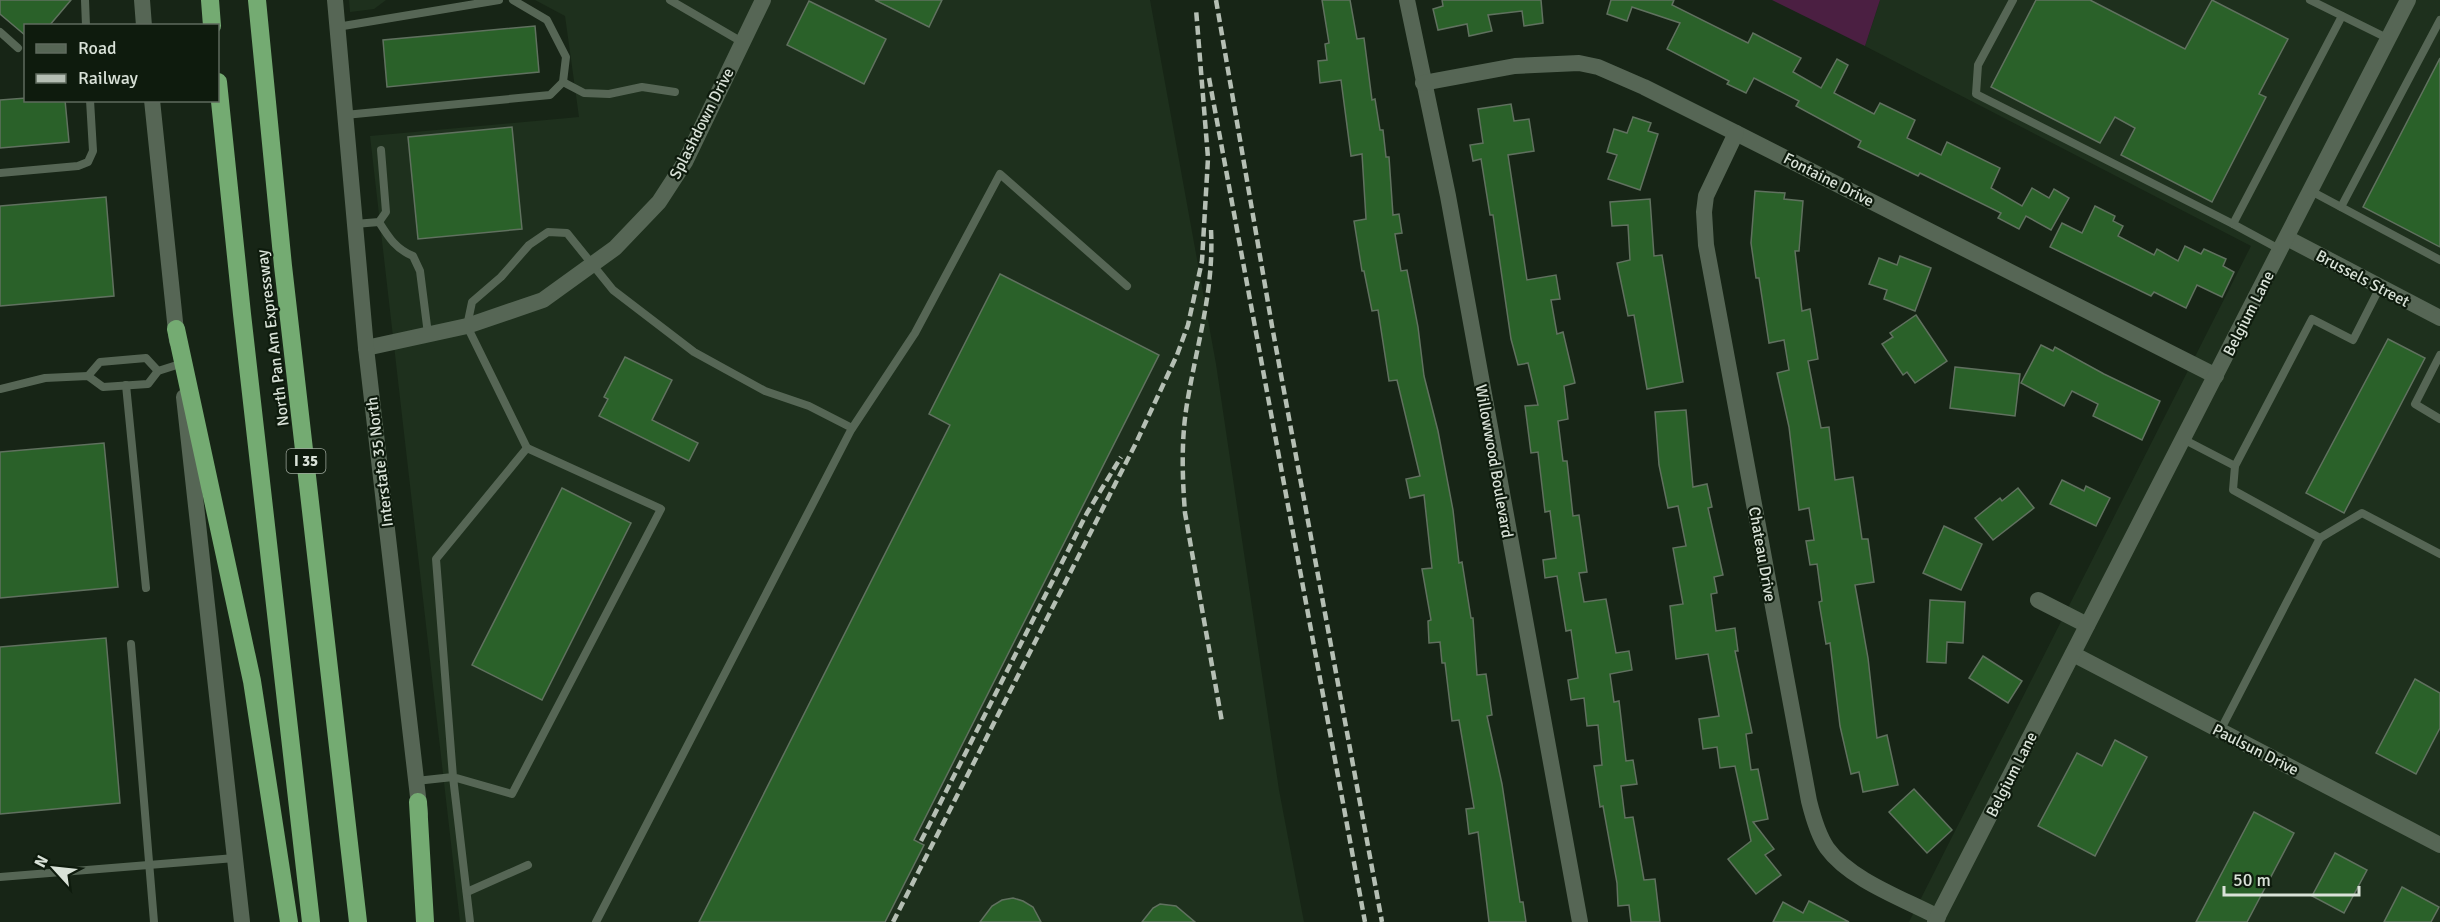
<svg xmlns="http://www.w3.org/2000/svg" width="2440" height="922" font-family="Signika,sans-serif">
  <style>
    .built { fill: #1e301d }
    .green { fill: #4b1f42 }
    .building { fill: #2a6129; stroke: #60715f; stroke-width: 1.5 }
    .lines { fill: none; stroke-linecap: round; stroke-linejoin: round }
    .service { stroke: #566655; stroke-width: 8 }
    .minor { stroke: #566655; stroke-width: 16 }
    .secondary { stroke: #566655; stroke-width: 16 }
    .motorway { stroke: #74ab72; stroke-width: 18 }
    .rail { stroke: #b5bfb4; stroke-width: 4.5; stroke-dasharray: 9 4.5; stroke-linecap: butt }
    .labels { text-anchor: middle; stroke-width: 4.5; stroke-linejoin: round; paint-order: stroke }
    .shield { fill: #0e1b0d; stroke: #9ca69b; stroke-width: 1.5 }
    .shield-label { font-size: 15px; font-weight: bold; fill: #d9e2d8 }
    .street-label { font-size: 16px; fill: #d9e2d8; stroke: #0e1b0d }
  </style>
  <rect width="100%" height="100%" fill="#172516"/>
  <g class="built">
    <polygon points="349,0 386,0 374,9 350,12"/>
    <polygon points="535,0 1150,0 1216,364 1279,790 1304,922 460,922 370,136 579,117 565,16"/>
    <polygon points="1880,0 2440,0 2440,922 1909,922 2251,246 1865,46"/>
  </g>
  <polygon class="green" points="1772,0 1880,0 1865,46"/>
  <g class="building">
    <polygon points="0,0 71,0 49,26 26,26 26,36 0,14"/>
    <polygon points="875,0 942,0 929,27"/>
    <polygon points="1322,0 1350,0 1357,39 1364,38 1372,100 1375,99 1380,130 1383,130 1386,157 1389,157 1393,215 1399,214 1402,233 1395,234 1401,271 1407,270 1418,327 1424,376 1438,431 1453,510 1459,563 1462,562 1471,618 1473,618 1477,675 1486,674 1492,715 1487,716 1502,784 1520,902 1523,902 1526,922 1489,922 1478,832 1469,834 1466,809 1474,808 1459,720 1452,721 1445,663 1442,663 1440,642 1429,643 1428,621 1431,620 1422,569 1432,568 1424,495 1410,498 1406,479 1420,476 1397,380 1389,381 1378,310 1372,311 1364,271 1362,271 1354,221 1366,219 1362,154 1351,156 1341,80 1320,83 1318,61 1327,60 1325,44 1329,43"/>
    <polygon points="1442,0 1541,0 1543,23 1524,26 1522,11 1488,15 1492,31 1469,36 1467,24 1438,30 1433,9 1443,6"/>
    <polygon points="1611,0 1674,0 1672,5 1748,43 1753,33 1801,58 1793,72 1821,88 1837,59 1848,65 1834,93 1874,114 1880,103 1915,120 1907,138 1941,155 1947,142 2000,168 1991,188 2022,206 2032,188 2049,198 2054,189 2069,198 2051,230 2026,216 2019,229 1998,218 2001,213 1920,173 1918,176 1858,147 1861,141 1796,106 1799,101 1754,78 1746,93 1727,84 1729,81 1667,49 1680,23 1632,7 1627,21 1607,14"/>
    <polygon points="2036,0 2090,0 2185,49 2212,0 2288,39 2259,94 2266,97 2212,202 2121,155 2135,128 2115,117 2100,143 1991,87"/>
    <polygon points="809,1 886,39 864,84 787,45"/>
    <polygon points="535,26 539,72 387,87 383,40"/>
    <polygon points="2440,58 2440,247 2363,207"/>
    <polygon points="26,98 26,100 65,100 69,142 0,148 0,100"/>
    <polygon points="1511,104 1514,121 1529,119 1534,151 1508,155 1527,280 1556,275 1560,299 1551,300 1557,334 1563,332 1575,383 1564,386 1568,419 1558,421 1563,461 1567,461 1573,516 1579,515 1587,572 1579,573 1584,602 1606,599 1616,653 1629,651 1632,670 1610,674 1614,702 1619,701 1626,761 1633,760 1637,784 1621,786 1625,818 1633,817 1644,880 1655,879 1660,922 1631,922 1629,905 1618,906 1617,883 1603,806 1600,807 1594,766 1602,765 1598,725 1587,726 1584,698 1571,700 1568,680 1578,678 1571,630 1566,631 1557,576 1545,578 1543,560 1556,558 1550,511 1545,512 1538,452 1531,453 1525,406 1538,405 1528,363 1518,365 1511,339 1493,215 1490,215 1481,159 1473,161 1470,145 1483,143 1478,109"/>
    <polygon points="1633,117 1651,123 1648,131 1658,134 1640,190 1608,179 1617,155 1607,152 1614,129 1627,133"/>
    <polygon points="512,127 522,229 418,239 408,137"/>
    <polygon points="1755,191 1785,193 1784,199 1803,201 1799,251 1795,251 1802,311 1810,309 1818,359 1808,361 1821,428 1829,427 1835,480 1853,477 1862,539 1868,539 1874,582 1855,585 1868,658 1877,738 1887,735 1898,785 1863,792 1859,772 1851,774 1840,726 1830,643 1826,644 1819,602 1822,601 1817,564 1810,565 1806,541 1814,540 1809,508 1799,510 1789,427 1777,373 1789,370 1784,340 1769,343 1759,278 1756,278 1751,243"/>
    <polygon points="106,197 114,296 0,306 0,206"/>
    <polygon points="1650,199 1654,256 1662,255 1683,382 1647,389 1634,315 1628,316 1617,263 1630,260 1628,225 1612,226 1610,202"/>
    <polygon points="2095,206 2115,216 2113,221 2123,226 2118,236 2154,255 2157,249 2178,261 2185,246 2201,254 2204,249 2226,259 2223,266 2234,272 2222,297 2197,285 2186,308 2154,292 2151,296 2050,247 2062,223 2082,233"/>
    <polygon points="1900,256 1931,268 1915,311 1884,299 1887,290 1869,284 1879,258 1897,265"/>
    <polygon points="1000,274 1159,355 914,840 924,845 885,922 699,922 950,425 929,414"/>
    <polygon points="1916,315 1947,361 1915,383 1907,372 1903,375 1882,344 1893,337 1890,333"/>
    <polygon points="2388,339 2425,358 2344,513 2306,493"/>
    <polygon points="2041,345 2053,351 2055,347 2104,374 2160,401 2142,440 2093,416 2098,404 2072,391 2064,406 2021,383"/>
    <polygon points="625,357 672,380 652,420 698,443 689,461 599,416 608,399 604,397"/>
    <polygon points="1955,367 2020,374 2015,416 1950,408"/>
    <polygon points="1686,410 1693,487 1707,484 1712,507 1708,508 1723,575 1714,577 1717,593 1711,594 1716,631 1735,628 1738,651 1735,651 1752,733 1746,734 1751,770 1758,769 1768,819 1753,822 1774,849 1765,855 1781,875 1756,894 1728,859 1751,841 1735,766 1720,768 1717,747 1703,749 1699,719 1719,716 1708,654 1676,659 1670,606 1683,604 1673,548 1686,546 1678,506 1668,508 1659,465 1655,412"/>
    <polygon points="104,443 118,587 0,598 0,452"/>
    <polygon points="2062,480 2084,491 2086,486 2110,498 2096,526 2050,504"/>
    <polygon points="562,488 631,523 542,700 472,665"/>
    <polygon points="2018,488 2034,508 1993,540 1975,518 2000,498 2002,501"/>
    <polygon points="1944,526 1982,544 1961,590 1923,573"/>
    <polygon points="1930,600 1965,602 1963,643 1947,642 1946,663 1927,662"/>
    <polygon points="106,638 120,803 0,814 0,647"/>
    <polygon points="1983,656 2022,681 2008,703 1969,678"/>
    <polygon points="2415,679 2440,693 2440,728 2416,774 2376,753"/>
    <polygon points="2115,740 2147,757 2095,856 2038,826 2077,753 2102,766"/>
    <polygon points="1914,789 1952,830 1927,853 1889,812"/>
    <polygon points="2254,812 2294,833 2247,922 2196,922"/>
    <polygon points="2335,853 2367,870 2344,913 2312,896"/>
    <polygon points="2402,887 2439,907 2431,922 2384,922"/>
    <polygon points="1013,898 1023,901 1033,907 1041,922 980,922 992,906 1002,900"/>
    <polygon points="1809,901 1849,922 1773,922 1783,902 1803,913"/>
    <polygon points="1160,904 1176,906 1195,922 1142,922 1153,908"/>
  </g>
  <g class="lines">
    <g class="service">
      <polyline points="85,0 86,26"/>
      <polyline points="670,0 742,42"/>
      <polyline points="2013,0 1978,65 1976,94 2233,224"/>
      <polyline points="2310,0 2389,39"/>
      <polyline points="337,27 499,0"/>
      <polyline points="0,32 18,48"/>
      <polyline points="563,82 584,93 609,94 642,87 675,92"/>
      <polyline points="345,115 550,95 563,82 566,57 547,20 513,0"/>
      <polyline points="0,173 78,166 88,162 93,151 90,100"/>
      <polyline points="2311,191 2440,260"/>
      <polyline points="2341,207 2440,20"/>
      <path d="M379,222C389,238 396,249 413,256L420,271L428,334"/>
      <polyline points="355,224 379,222 386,212 381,150"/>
      <polyline points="2281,250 2233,224 2342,16"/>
      <polyline points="2440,355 2415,404 2440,419"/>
      <polyline points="88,376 100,362 146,358 158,371"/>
      <polyline points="126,385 146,588"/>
      <polyline points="0,389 45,378 88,376 103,387 148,384 158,371 180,364"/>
      <polyline points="2183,439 2235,466 2312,319 2353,340 2380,287"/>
      <polyline points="527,448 467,326 472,302 501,277 529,245 548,232 567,233 613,290 694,352 765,391 809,406 852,428"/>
      <polyline points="2235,466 2233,490 2320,538 2362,513 2440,554"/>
      <polyline points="131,644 154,922"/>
      <polyline points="2220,731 2320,538"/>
      <polyline points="416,781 453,777 512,794 661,509 527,448 436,559 453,777 470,922"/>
      <polyline points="0,877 235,858"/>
      <polyline points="467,892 528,865"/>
      <polyline points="596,922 851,430 915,333 1000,174 1127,286"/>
    </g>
    <g class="minor">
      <polyline points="1407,0 1448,196 1580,922"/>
      <polyline points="1423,83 1515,66 1579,63 1598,67 1644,87 1736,133 2216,376"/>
      <path d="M1736,133L1706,196L1704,212L1706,245L1809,801C1813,817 1818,835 1827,848C1850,880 1904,899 1938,917"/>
      <polyline points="2287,238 2440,318"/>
      <polyline points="366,348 467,326 543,300 615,248 659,202 685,162 763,0"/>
      <polyline points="2038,600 2087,625"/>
      <polyline points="2073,654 2440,845"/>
      <polyline points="1935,922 2408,0"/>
    </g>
    <g class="secondary">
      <polyline points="142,0 144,26"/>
      <polyline points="335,0 366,348 420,814"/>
      <polyline points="152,100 177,341"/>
      <polyline points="184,397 242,922"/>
    </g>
    <g class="motorway">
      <polyline points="210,0 212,26"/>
      <polyline points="257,0 283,266 358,922"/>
      <polyline points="218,82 242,314 311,922"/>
      <polyline points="176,329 252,681 289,922"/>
      <polyline points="418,802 425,922"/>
    </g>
    <g class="rail">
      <polyline points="1216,0 1272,326 1382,922"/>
      <polyline points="1209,78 1365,922"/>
      <path d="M1211,230C1214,289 1198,340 1188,398C1181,436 1182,474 1185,513L1222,722"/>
      <polyline points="921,841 1087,513 1121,457"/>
      <polyline points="893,922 1136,443 1177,355 1188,325 1202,261 1208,158 1196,9"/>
    </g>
  </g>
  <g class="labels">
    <rect class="shield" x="286.5" y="449" width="39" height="24" rx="4.5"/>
    <g class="shield-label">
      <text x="306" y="466">I 35</text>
    </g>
    <g class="street-label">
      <text transform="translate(701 123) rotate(-63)" y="6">Splashdown Drive</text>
      <text transform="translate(1829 179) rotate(27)" y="6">Fontaine Drive</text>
      <text transform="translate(2363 278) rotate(28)" y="6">Brussels Street</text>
      <text transform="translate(2248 313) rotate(-63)" y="6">Belgium Lane</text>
      <text transform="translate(272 338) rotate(-97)" y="6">North Pan Am Expressway</text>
      <text transform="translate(1495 461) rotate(80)" y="6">Willowwood Boulevard</text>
      <text transform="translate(379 462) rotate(-97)" y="6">Interstate 35 North</text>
      <text transform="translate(1763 554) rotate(80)" y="6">Chateau Drive</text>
      <text transform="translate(2256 749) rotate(27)" y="6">Paulsun Drive</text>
      <text transform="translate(2011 774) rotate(-63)" y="6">Belgium Lane</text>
    </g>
  </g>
  <rect x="24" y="24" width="195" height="78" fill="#0e1b0d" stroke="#5f6b5e" stroke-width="1.5"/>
  <rect x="36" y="44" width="30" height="9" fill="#566655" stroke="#5f6b5e" stroke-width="1.5"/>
  <text x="78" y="54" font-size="18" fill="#d9e2d8">Road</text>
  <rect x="36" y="74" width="30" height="9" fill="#b5bfb4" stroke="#5f6b5e" stroke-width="1.5"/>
  <text x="78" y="84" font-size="18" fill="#d9e2d8">Railway</text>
  <g transform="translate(54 868) rotate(297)" stroke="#0e1b0d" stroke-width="4.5" paint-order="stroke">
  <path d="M0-4.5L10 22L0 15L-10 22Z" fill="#d9e2d8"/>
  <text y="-9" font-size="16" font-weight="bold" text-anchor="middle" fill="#d9e2d8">N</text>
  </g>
  <path d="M2224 886v9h135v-9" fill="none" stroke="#d9e2d8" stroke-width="3"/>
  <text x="2233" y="886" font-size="18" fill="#d9e2d8" stroke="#0e1b0d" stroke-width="4.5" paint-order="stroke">50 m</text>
</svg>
